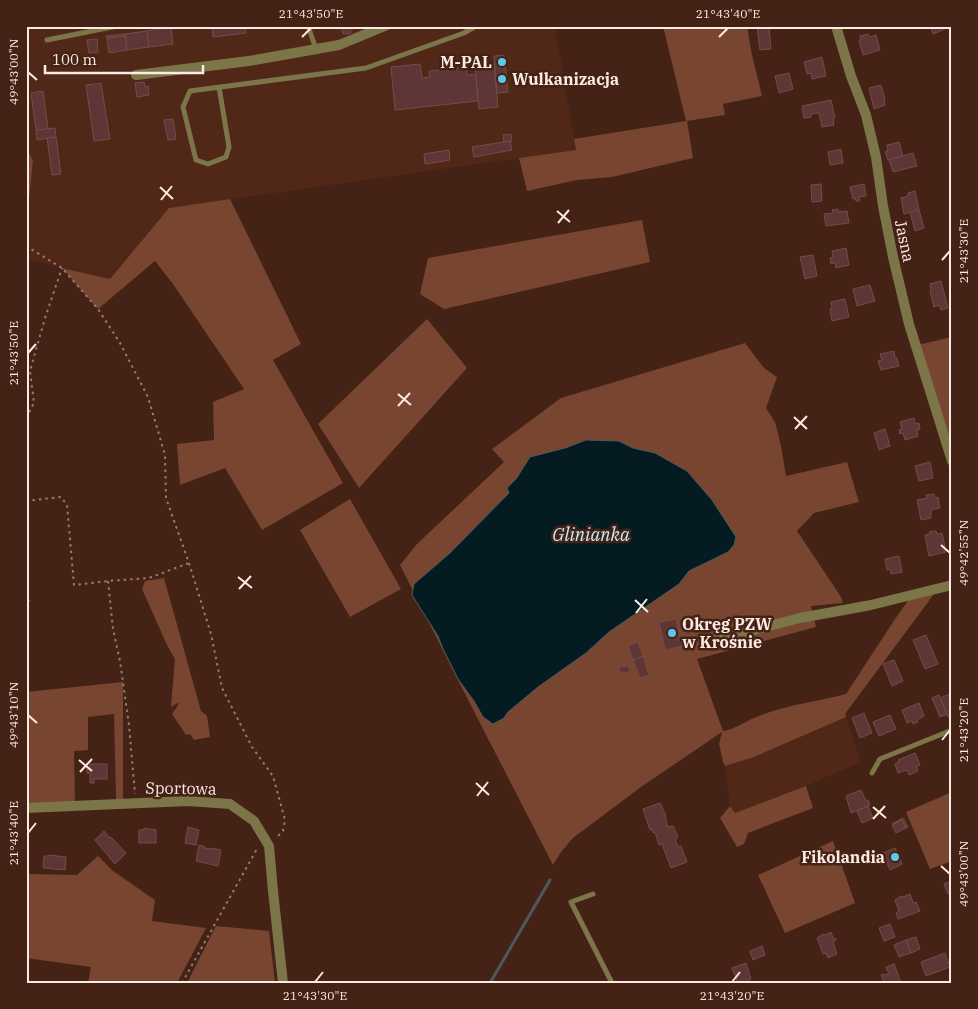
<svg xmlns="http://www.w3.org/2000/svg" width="978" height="1009" font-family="'IBM Plex Serif',serif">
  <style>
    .built { fill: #512717 }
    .green { fill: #784531 }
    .water { fill: #041b22; stroke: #4f595c }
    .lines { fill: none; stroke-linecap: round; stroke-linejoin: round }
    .stream { stroke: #4f595c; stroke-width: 3 }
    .building { fill: #5e3635; stroke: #764b4a }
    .path { stroke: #967b71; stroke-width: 2; stroke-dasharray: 2.5 4; stroke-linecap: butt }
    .service { stroke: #7b7548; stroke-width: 5 }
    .minor { stroke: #7b7548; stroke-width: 10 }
    .ticks { fill: none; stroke: #fdeae3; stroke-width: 2 }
    .poi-dot { fill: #5cc7e8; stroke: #442215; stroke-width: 2 }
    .labels { text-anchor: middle; stroke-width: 5; stroke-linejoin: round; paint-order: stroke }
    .poi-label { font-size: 16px; font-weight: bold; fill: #fdeae3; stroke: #442215; text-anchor: end }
    .street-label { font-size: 16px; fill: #fdeae3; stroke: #442215 }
    .water-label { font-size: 18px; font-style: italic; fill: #c4ebf8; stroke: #442215 }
    .neatline { fill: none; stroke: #fdeae3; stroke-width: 2 }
    .ticks-label { font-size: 12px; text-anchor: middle; fill: #fdeae3 }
  </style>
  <rect width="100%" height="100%" fill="#442215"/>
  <g class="built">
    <polygon points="26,26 555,26 576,150 169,208 110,279 26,259 26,206 29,200 33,160 26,148"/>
    <polygon points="846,717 861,762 806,786 735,813 730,806 725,766 754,757"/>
  </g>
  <g class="green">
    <polygon points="663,26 747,26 752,55 762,96 723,104 725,115 687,121 693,158 612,177 577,180 527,191 519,158 576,150 574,139 686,121"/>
    <polygon points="26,148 33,160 29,200 26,206"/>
    <polygon points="230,199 301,344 273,360 343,483 262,530 225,468 180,485 177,444 214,440 213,402 244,389 173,284 155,261 98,309 62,268 110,279 169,208"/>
    <polygon points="642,220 650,262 444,309 420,294 428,258"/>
    <polygon points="427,319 467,368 359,488 318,424"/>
    <polygon points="952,337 952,446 918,345"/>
    <path d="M745,343L764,368L777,377L766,408L775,422L781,446L786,476L847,462L859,502L814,513L797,531L841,597L843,603L811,606L816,627L697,659L723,731C736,729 747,720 759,716C787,705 818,701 846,694L895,619L910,598L934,594L845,714L846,717L754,757L725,766L723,762L719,744L722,732L641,787L573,838L561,852L553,865L462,688L400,565L417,544L504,462L492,449L561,398Z"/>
    <polygon points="350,499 401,589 350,617 300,530"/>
    <polygon points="164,578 201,711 207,716 210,737 194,740 190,734 186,735 172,714 177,707 179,702 171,707 175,659 167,645 142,589 145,581"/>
    <polygon points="123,682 123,800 116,800 114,714 88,717 88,750 74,751 75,802 27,804 26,692"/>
    <polygon points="806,786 813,808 748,833 744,844 737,847 720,818 730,806 735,813"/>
    <polygon points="952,792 952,861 930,869 906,812"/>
    <polygon points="833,841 855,903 785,933 758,875"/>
    <polygon points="98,856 113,871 155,900 152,921 206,928 177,983 88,983 91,967 26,958 26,912 29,912 29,874 77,875"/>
    <polygon points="216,926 269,931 275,983 187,983"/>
  </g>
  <polygon class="water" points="586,440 619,441 633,448 655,453 687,471 712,500 736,537 734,545 728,552 689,571 679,584 609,632 586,653 538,687 508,712 504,718 493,724 483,717 474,701 458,679 443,649 438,636 412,595 414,584 450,553 509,493 507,488 516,479 530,457 565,448"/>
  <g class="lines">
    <polyline class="stream" points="490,983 550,880"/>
  </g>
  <g class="building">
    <polygon points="212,26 245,26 246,33 213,37"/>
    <polygon points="350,26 351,33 343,34 342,27"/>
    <polygon points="757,26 769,26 771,49 760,50"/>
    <polygon points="930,26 943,26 943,30 933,34"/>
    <polygon points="171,27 173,44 149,47 147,31"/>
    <polygon points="147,31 149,47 127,50 125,34"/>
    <polygon points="125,34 125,36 107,38 106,36"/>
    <polygon points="868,34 869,37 876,35 880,50 863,55 859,40 861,39 860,36"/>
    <polygon points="125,36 127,50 109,53 107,38"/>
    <polygon points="97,39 98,52 89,53 87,40"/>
    <polygon points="504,55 508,92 497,93 494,56"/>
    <polygon points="822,57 826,76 812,79 811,73 807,74 804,62"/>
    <polygon points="420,64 422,78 430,77 429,71 467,67 467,75 476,74 478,101 395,110 391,67"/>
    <polygon points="494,64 498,107 479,109 475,66"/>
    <polygon points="789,73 793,89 779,93 775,76"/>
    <polygon points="144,82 145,87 148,86 149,95 137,97 135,83"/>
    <polygon points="101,83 110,139 94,141 86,85"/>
    <polygon points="881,85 885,100 884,100 885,105 874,109 869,88"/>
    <polygon points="43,91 48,129 36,130 31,93"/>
    <polygon points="831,100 835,118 833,118 834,125 822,127 819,113 811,114 811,117 804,118 802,106"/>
    <polygon points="173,119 176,139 168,140 164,120"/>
    <polygon points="55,128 56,137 37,140 36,130"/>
    <polygon points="511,134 512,141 504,142 503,135"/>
    <polygon points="56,137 61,174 52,175 47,138"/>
    <polygon points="510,141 512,150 474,157 472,147"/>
    <polygon points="899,142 903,156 888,160 885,152 888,151 887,145"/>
    <polygon points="841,149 843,163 830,165 828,152"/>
    <polygon points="449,150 450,160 425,164 424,154"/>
    <polygon points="913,153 917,166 893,172 889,160"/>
    <polygon points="821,184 822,201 812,202 811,185"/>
    <polygon points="864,184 866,196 859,197 860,201 856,201 855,198 853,199 850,187"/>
    <polygon points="915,191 919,210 904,214 901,198 908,196 908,193"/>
    <polygon points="838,209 838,212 847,211 849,223 826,226 824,214 833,213 832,210"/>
    <polygon points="919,210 924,228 915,231 910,212"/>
    <polygon points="846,248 849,265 836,268 835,263 831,264 830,258 833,257 832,251"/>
    <polygon points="813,255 817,276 805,279 800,257"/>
    <polygon points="941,281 948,308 941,310 939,305 934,307 930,291 931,291 930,284"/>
    <polygon points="870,285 875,301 857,306 853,289"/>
    <polygon points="845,299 849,317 832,321 830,309 832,308 831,302"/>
    <polygon points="894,351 895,358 897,358 899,366 881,370 878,361 882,360 880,354"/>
    <polygon points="914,418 915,424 919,423 920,429 917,430 918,436 905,440 903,433 900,434 899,430 902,429 900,422"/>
    <polygon points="885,429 890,446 879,450 874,433"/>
    <polygon points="930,462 933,478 919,481 915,466"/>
    <polygon points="934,494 935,498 938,497 940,508 931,510 931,518 921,520 917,500 927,498 926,495"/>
    <polygon points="936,531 937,534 942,533 946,552 929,556 925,535 930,534 929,532"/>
    <polygon points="899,556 902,572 891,574 890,569 887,570 885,559"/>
    <polygon points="676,619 682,646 665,650 659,622"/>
    <polygon points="926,635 938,664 925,669 913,640"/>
    <polygon points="638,642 643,656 633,660 628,646"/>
    <polygon points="643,656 649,675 640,678 633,660"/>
    <polygon points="894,660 903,681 892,686 883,664"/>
    <polygon points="629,666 630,672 620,673 619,667"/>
    <polygon points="950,694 952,699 952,715 948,717 940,698"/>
    <polygon points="939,695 947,714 940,717 932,698"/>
    <polygon points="919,703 924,716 917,720 918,722 913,724 912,721 907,723 902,710"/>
    <polygon points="864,713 872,733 860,738 852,718"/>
    <polygon points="890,715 896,729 879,736 873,722"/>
    <polygon points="915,753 920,765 916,767 918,771 909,775 907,770 898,773 895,764 899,762 898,760"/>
    <polygon points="90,764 107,764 107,779 94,779 94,783 90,783 90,773 87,773 87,767 90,767"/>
    <polygon points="861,790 866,801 868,800 870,805 851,813 846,796"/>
    <polygon points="660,803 666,816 665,817 668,827 673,826 678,837 675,839 678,847 681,846 687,862 671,868 662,844 659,845 655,832 653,833 652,829 650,830 643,809"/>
    <polygon points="868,806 873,818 862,823 857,811"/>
    <polygon points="903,818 908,827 906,828 902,820 892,824"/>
    <polygon points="902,820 906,828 896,833 892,825"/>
    <polygon points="188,827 199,830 196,845 185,843"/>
    <polygon points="144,828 156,830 156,843 139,843 139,830 144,830"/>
    <polygon points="104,831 110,838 111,837 126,853 115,864 95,840"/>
    <polygon points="199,845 205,847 205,848 210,849 210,848 221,850 218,866 196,861"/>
    <polygon points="895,848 902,864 890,870 883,853"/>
    <polygon points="49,855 66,857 65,870 43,868 44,856 49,856"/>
    <polygon points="952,881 952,893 948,894 944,884"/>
    <polygon points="910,894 913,903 916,902 920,911 898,919 896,913 899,911 895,900 901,896 903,897"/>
    <polygon points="890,924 895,937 884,941 879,928"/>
    <polygon points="831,932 833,938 835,938 836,940 833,942 837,954 828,958 826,953 823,954 817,938 823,934 825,935"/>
    <polygon points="916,937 920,949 911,953 906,940"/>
    <polygon points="906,940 911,953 899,957 894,945"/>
    <polygon points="762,946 765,955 753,960 750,951"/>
    <polygon points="945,953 950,967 926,976 921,962"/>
    <polygon points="746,963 751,979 748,981 747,983 738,983 732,968"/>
    <polygon points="894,964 901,983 884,983 881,975 889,974 886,967"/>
  </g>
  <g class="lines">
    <g class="path">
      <polyline points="26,246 62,268 98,309 120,343 148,397 165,455 166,498 189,563 211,634 222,688 252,747 273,776 285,820 283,831 276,838"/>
      <polyline points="26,418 34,403 30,371 45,318 62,268"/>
      <polyline points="26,501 61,497 67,505 74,585 108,581 149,578 189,563"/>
      <polyline points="108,581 113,629 120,661 129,725 135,794"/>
      <polyline points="26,587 29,601"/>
      <polyline points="182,983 258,847"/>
    </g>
    <g class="service">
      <polyline points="308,26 316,49"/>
      <polyline points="47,40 117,26"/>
      <polyline points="219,87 229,147 226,157 208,164 196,160 183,107 190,91 366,68 464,33 476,26"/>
      <polyline points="872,773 880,759 952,730"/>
      <polyline points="593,894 571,902 612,983"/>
    </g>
    <g class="minor">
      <polyline points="836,26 851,76 866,115 876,157 883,206 893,257 909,324 952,461"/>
      <polyline points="136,75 249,61 339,45 385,26"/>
      <polyline points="704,643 800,618 871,605 952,585"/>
      <polyline points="26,808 188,801 230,804 254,821 269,846 273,891 283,983"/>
    </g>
  </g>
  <path class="ticks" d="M302,37L311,28M719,37L728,28M28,72L37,80M160,187L173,199M161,200L172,186M557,211L570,222M558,223L569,210M942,260L950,251M28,353L36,344M398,394L411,405M398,406L410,393M794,417L807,429M795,429L807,416M941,545L950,553M238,577L252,588M239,589L251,576M635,600L648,612M636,613L647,599M28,715L37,723M942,740L950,730M79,760L92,771M80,772L92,759M476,783L489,795M477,796L488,782M873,807L886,818M873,819L885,806M28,833L36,823M941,866L950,874M315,982L323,972M732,982L740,972"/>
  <g class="poi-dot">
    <circle cx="502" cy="62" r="5"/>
    <circle cx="502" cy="79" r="5"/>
    <circle cx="672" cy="633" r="5"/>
    <circle cx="895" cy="857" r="5"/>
  </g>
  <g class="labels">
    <g class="poi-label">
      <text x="492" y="68">M-PAL</text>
      <text x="512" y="85" text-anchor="start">Wulkanizacja</text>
      <text x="682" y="630" text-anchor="start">Okręg PZW<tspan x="682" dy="18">w Krośnie</tspan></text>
      <text x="885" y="863">Fikolandia</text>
    </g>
    <g class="street-label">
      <text transform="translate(905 241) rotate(78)" y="6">Jasna</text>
      <text transform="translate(181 788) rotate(1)" y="6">Sportowa</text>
    </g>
    <g class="water-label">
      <text x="591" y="541">Glinianka</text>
    </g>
  </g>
  <rect width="978" height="1009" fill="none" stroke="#442215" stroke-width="55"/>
  <path d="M45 65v8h158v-8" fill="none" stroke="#fdeae3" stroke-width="2.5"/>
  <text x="52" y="65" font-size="15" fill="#fdeae3" stroke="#442215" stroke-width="4" paint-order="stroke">100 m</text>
  <rect x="28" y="28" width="922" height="954" class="neatline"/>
  <g class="ticks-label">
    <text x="311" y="18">21°43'50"E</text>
    <text x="728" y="18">21°43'40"E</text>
    <text transform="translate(14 72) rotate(-90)" y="4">49°43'00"N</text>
    <text transform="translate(964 251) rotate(-90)" y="4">21°43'30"E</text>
    <text transform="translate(14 353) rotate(-90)" y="4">21°43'50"E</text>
    <text transform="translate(964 553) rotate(-90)" y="4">49°42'55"N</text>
    <text transform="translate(14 715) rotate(-90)" y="4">49°43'10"N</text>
    <text transform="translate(964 730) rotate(-90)" y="4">21°43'20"E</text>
    <text transform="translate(14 833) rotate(-90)" y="4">21°43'40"E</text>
    <text transform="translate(964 874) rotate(-90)" y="4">49°43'00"N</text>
    <text x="315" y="1000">21°43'30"E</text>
    <text x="732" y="1000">21°43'20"E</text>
  </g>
</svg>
